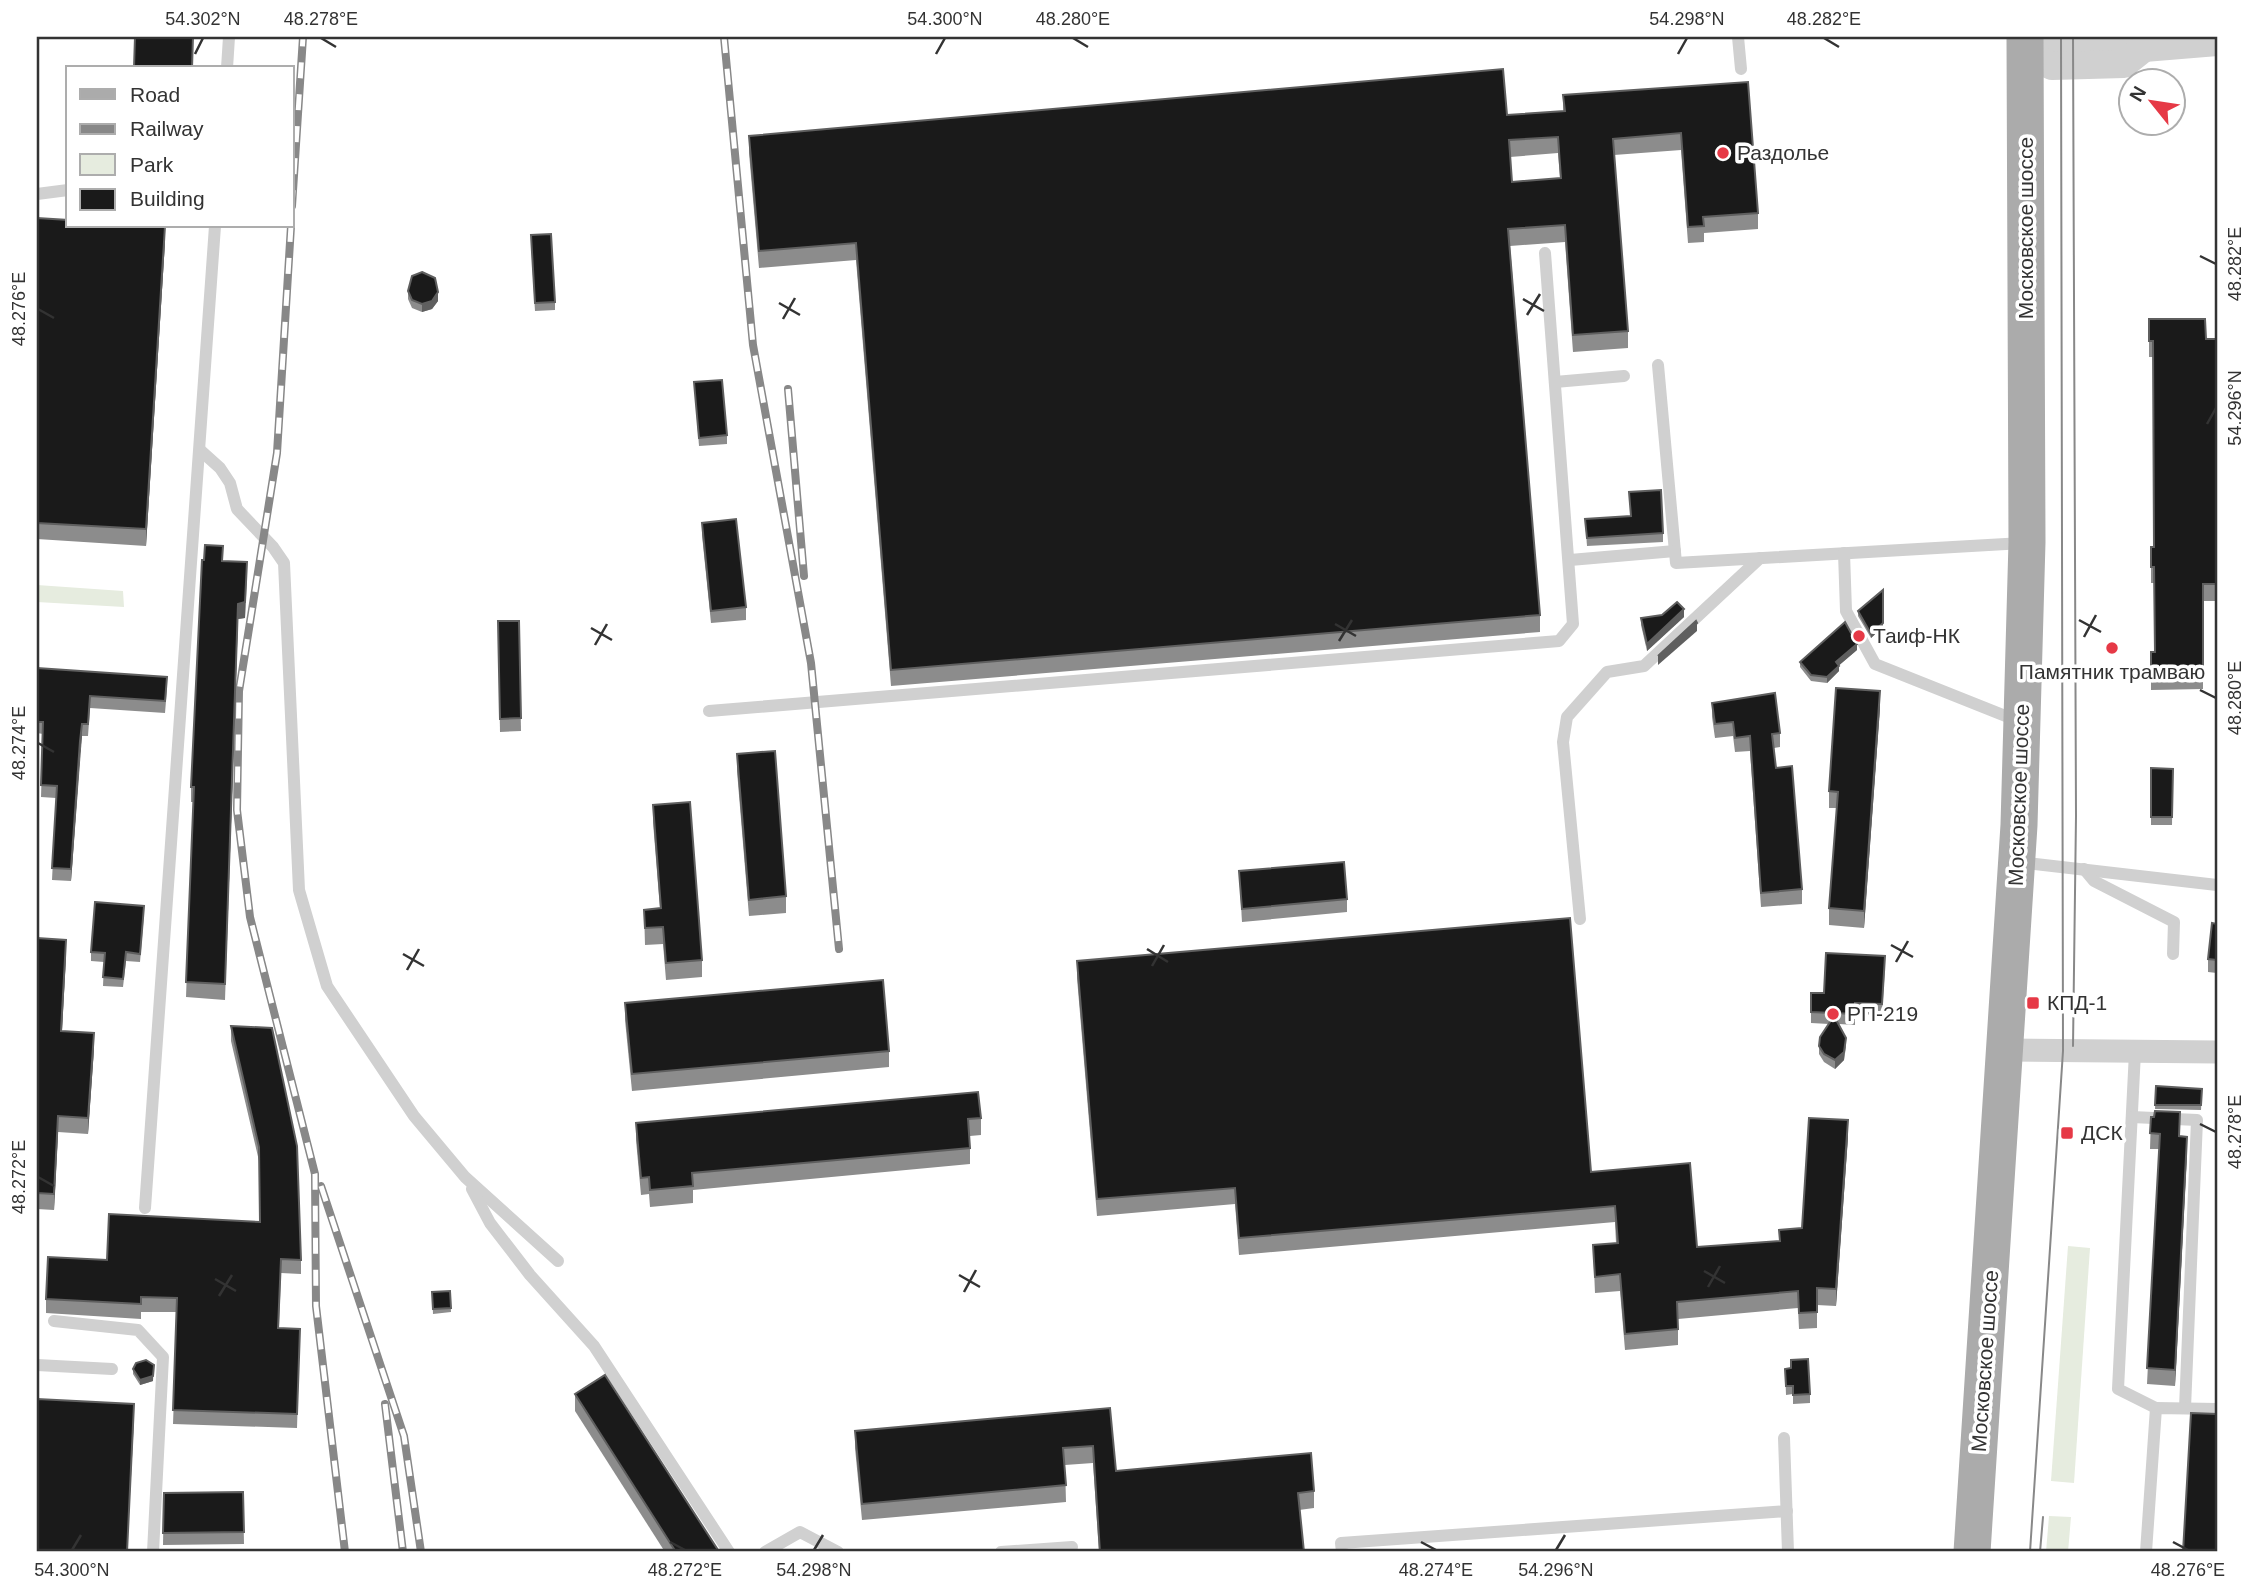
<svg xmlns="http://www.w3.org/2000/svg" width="2254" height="1589" font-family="Arial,sans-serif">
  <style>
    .green { fill: #e6ecdf }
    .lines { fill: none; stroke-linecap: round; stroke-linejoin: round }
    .service { stroke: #d0d0d0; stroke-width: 12 }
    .minor { stroke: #d0d0d0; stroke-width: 23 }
    .tertiary { stroke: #d0d0d0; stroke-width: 28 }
    .primary { stroke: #ababab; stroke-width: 37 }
    .tram { stroke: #888; stroke-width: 2 }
    .rail-casing { stroke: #888; stroke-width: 8 }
    .rail { stroke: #fff; stroke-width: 5; stroke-dasharray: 16; stroke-linecap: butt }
    .wall { fill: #8c8c8c; fill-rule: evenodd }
    .shaded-wall { fill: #5f5f5f }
    .building { fill: #1a1a1a; stroke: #5f5f5f; stroke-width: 2; fill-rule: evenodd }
    .ticks { fill: none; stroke: #333; stroke-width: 2.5 }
    .poi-dot { fill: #e63946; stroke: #fff; stroke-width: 2.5 }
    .labels { text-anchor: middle; stroke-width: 7; stroke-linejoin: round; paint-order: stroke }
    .poi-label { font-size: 21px; fill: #333; stroke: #fff; text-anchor: start }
    .street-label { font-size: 21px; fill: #333; stroke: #fff }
    .neatline { fill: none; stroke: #333; stroke-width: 2.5 }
    .ticks-label { font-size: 18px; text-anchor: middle; fill: #333 }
  </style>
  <rect width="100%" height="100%" fill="#fff"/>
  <g class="green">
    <polygon points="37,585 123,591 124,607 37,602"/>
    <polygon points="2068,1246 2090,1248 2074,1483 2051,1481"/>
    <polygon points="2049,1516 2071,1517 2068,1552 2046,1552"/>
  </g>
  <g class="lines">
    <g class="service">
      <polyline points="1738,37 1741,69"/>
      <polyline points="227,68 229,37"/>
      <polyline points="37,194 68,190"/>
      <polyline points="1658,365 1676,563 2023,543"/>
      <polyline points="1555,382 1624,376"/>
      <polyline points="200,450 220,468 230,483 237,509 273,547 284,563 299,890 327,986 414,1116 465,1177 558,1261"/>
      <polyline points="1844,553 1846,611 1875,664 2018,721"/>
      <polyline points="1570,560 1675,551"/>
      <polyline points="709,711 1559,641 1573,624 1545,253"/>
      <polyline points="2018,862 2217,885"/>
      <polyline points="2084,869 2094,881 2174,922 2173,954"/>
      <polyline points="1580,919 1563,742 1567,717 1607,672 1644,666 1760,558"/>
      <polyline points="2135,1052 2118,1389 2156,1408"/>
      <polyline points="2132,1117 2197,1120 2185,1408"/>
      <polyline points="472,1189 490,1223 530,1275 594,1346 729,1552"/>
      <polyline points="145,1208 215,226"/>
      <polyline points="54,1321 138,1330 163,1357 153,1552"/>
      <polyline points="37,1365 112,1369"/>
      <polyline points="1784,1438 1788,1552"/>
      <polyline points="765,1552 800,1532 838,1552"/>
      <polyline points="1001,1552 1072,1547"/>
      <polyline points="1342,1552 1341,1543 1787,1511"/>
      <polyline points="2146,1552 2156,1408 2217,1409"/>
    </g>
    <polyline class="minor" points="2005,1050 2217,1052"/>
    <g class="tertiary">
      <polyline points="2026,54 2053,40 2124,38 2144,48 2217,42"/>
      <polyline points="2026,54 2052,66 2124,64 2144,48"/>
    </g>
    <polyline class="primary" points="1972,1552 2019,825 2027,542 2025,37"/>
    <g class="tram">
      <polyline points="2073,37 2076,816 2073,1046"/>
      <polyline points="2030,1552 2063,1051 2061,37"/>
      <polyline points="2040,1552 2043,1517"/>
    </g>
    <defs>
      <g id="rail">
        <polyline points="724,37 753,345 811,663 839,949"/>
        <polyline points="292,206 303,37"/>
        <polyline points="291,226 277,453 239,691 237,810 250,917 315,1174 316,1306 345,1552"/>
        <polyline points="788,389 804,576"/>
        <polyline points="321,1186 404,1436 421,1552"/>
        <polyline points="385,1404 403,1552"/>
      </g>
    </defs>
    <use href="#rail" class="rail-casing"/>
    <use href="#rail" class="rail"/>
  </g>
  <g class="wall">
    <path d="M1748,82L1758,213V229L1704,233V242L1688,243L1681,150L1614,155L1628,331V348L1573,352L1565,242L1510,246L1540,615V632L891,686L856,260L759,268L749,153V136L1507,115L1563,111V95ZM1558,153L1560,178L1512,182L1510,157Z"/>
    <polygon points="37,218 165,242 146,546 37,539"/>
    <polygon points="531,243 555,302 555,310 535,311"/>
    <polygon points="408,291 438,301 432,309 422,312 412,308 408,299"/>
    <polygon points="2149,319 2206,339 2217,339 2217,601 2203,601 2203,689 2151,690 2151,652 2155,652 2154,583 2151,583 2151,564 2154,547 2153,357 2149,357"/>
    <polygon points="694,382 727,435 727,444 699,446"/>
    <polygon points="1630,516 1663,533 1663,542 1587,546 1585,519"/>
    <polygon points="702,523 746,607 746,620 711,623 702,535"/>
    <polygon points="223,561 247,577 245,618 238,619 225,1000 186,997 193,802 191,802 191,787"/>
    <polygon points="1858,611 1883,627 1871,638 1858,616"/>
    <polygon points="1662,615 1684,617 1647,651 1641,625 1641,618"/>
    <polygon points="498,621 519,621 521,731 500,732"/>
    <polygon points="1857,650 1839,665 1839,671 1827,683 1811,681 1800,667 1800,662"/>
    <polygon points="37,668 167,689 165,713 90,708 88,736 82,736 80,753 71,881 52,880 56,798 41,797 43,734 37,733"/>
    <polygon points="1712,703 1780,733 1780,747 1774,748 1776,768 1802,889 1802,904 1761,907 1750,751 1735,752 1733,736 1715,738 1712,717"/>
    <polygon points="1880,708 1864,928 1829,925 1829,908 1837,808 1829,808 1829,791"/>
    <polygon points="737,754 786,896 786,913 749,916 737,771"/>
    <polygon points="2151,768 2173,769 2172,825 2151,825"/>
    <polygon points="653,805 702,960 702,977 666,980 663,944 645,945 644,910 660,909 653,822"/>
    <polygon points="1239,871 1347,899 1347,912 1242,922"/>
    <polygon points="144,914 140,962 126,961 123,987 103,986 104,962 91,961 91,952"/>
    <polygon points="2217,924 2217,973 2208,972 2208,959"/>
    <polygon points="37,938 66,956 62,1031 94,1049 88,1134 58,1132 54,1210 37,1209"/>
    <polygon points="1077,961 1591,1172 1697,1247 1779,1241 1802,1228 1848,1137 1836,1306 1817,1305 1817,1328 1799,1329 1798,1308 1678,1319 1678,1345 1625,1350 1620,1291 1595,1293 1593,1245 1616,1243 1615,1222 1239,1255 1235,1204 1097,1216 1077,978"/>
    <polygon points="1885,967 1882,1015 1855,1014 1855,1025 1839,1024 1846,1047 1844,1060 1835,1069 1824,1062 1819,1054 1819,1046 1829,1024 1811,1023 1811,993 1824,993"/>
    <polygon points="625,1003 889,1051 889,1067 632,1091 625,1020"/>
    <polygon points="231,1026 301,1260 301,1274 281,1273 279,1328 300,1329 297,1428 173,1424 177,1312 141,1312 141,1319 46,1313 46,1299 107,1260 260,1222 259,1161 231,1041"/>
    <polygon points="2156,1086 2202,1089 2201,1110 2155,1109"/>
    <polygon points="2151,1117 2180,1136 2187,1153 2175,1386 2147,1384 2159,1149 2150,1149"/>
    <polygon points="981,1118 981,1135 970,1136 970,1164 693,1190 693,1203 650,1207 649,1194 641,1195 636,1140 636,1123"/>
    <polygon points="450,1291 451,1312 433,1314 432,1292"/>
    <polygon points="154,1365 153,1381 140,1385 133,1374 133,1369"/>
    <polygon points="1785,1369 1810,1394 1810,1403 1793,1404 1793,1394 1786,1395"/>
    <polygon points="575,1394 718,1552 665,1552 575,1411"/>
    <polygon points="1110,1408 1116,1471 1314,1491 1314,1508 1299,1510 1304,1552 1099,1552 1093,1463 1065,1465 1066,1502 862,1520 855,1448 855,1431"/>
    <polygon points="243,1492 244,1544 163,1545 164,1493"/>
  </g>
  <g class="shaded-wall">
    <polygon points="165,226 165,242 146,546 146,529"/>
    <polygon points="438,292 438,301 432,309 422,312 422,304"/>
    <polygon points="247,562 245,618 238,619 225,1000 238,604"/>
    <polygon points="1684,609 1684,617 1647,651 1647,644"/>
    <polygon points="1697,623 1697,631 1658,665 1658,656"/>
    <polygon points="1883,623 1883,627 1871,638 1871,634"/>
    <polygon points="1857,644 1857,650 1836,668 1836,662"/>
    <polygon points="1839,666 1839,671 1827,683 1827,677"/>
    <polygon points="1880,691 1880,708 1864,928 1864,911"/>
    <polygon points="82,724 82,736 71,881 71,869"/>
    <polygon points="66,940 66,956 61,1047 61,1031"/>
    <polygon points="94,1033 94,1049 88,1134 88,1118"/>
    <polygon points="1846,1038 1844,1060 1835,1069 1835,1060"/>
    <polygon points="58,1116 58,1132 54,1210 54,1194"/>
    <polygon points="1848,1120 1848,1137 1836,1306 1836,1289"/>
    <polygon points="2187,1137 2187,1153 2175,1386 2175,1370"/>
    <polygon points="153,1376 153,1381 140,1385 140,1380"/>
    <polygon points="134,1404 134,1421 127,1552"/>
  </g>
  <g class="building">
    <polygon points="135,37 193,37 192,68 134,68"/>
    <path d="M1503,69L1507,115L1565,111L1563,95L1748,82L1758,213L1703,217L1704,226L1688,227L1681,133L1613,139L1628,331L1573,335L1565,225L1508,229L1540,615L891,670L856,243L759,251L749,136ZM1558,137L1561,178L1512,182L1509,140Z"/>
    <polygon points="37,218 68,220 68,226 165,226 146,529 37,523"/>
    <polygon points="551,234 555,302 535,303 531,235"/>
    <polygon points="422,272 435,278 438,292 432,301 422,304 412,300 408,291 412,276"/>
    <polygon points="2149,319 2205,319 2206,339 2217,339 2217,584 2203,584 2203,673 2151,673 2151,652 2155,652 2154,567 2151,567 2151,547 2154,547 2153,341 2149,341"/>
    <polygon points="722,380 727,435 699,438 694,382"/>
    <polygon points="1661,490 1663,533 1587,538 1585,519 1631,516 1629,492"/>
    <polygon points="736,519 746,607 711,611 702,523"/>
    <polygon points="205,545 223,546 222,561 247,562 245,602 238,604 225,984 186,982 194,787 191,787 202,560 204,560"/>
    <polygon points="1883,590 1883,623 1871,634 1858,611"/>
    <polygon points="1677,602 1684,609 1647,644 1641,618 1662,615"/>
    <polygon points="498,621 519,621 521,718 500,719"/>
    <polygon points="1696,621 1697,623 1658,656"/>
    <polygon points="1845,622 1857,644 1836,662 1839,666 1827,677 1811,675 1800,662"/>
    <polygon points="37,668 167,677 165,701 90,696 88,724 82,724 80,741 71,869 52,868 57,786 41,785 43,722 37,722"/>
    <polygon points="1836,688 1880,691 1864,911 1829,908 1838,792 1829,791"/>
    <polygon points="1775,693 1780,733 1772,734 1776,768 1792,766 1802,889 1761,893 1750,736 1735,738 1733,722 1715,724 1712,703"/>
    <polygon points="775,751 786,896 749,900 737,754"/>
    <polygon points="2151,768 2173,769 2172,817 2151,817"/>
    <polygon points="690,802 702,960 666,963 663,927 645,928 644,910 661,908 653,805"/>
    <polygon points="1344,862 1347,899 1242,909 1239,871"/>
    <polygon points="95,902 144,906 140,954 126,952 123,979 103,977 105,953 91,952"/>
    <polygon points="1570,918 1591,1172 1690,1163 1697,1247 1780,1241 1779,1230 1802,1228 1809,1118 1848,1120 1836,1289 1817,1288 1817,1312 1799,1313 1798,1291 1677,1302 1678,1329 1625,1334 1620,1274 1595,1277 1593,1245 1618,1243 1615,1206 1239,1238 1235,1188 1097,1199 1077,961"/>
    <polygon points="2212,923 2217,924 2217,960 2208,959"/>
    <polygon points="37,938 66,940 61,1031 94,1033 88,1118 58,1116 54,1194 37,1193"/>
    <polygon points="1826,953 1885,956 1882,1004 1855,1003 1855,1014 1811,1012 1811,993 1824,993"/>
    <polygon points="883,980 889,1051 632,1074 625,1003"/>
    <polygon points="1834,1016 1846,1038 1844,1052 1835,1060 1824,1054 1819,1046 1820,1037"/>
    <polygon points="231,1026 272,1028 297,1146 301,1260 281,1259 278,1328 300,1329 297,1414 173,1410 177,1298 141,1297 141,1304 46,1299 48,1257 107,1260 109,1214 260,1222 259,1147"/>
    <polygon points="2156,1086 2202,1089 2201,1105 2155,1105"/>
    <polygon points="978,1092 981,1118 968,1119 970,1148 692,1173 693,1186 650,1190 649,1177 641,1178 636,1123"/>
    <polygon points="2155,1111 2180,1112 2179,1136 2187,1137 2175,1370 2147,1368 2160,1134 2150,1133 2151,1117 2154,1117"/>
    <polygon points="450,1291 451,1308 433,1309 432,1292"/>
    <polygon points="1808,1359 1810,1394 1793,1395 1793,1386 1786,1386 1785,1369 1791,1368 1791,1360"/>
    <polygon points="146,1360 154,1365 153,1376 140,1380 133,1369 136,1363"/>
    <polygon points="605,1375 718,1550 715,1552 676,1552 575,1394"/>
    <polygon points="37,1399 134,1404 127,1552 37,1552"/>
    <polygon points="1110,1408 1116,1471 1311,1453 1314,1491 1298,1493 1304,1552 1100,1552 1093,1446 1063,1448 1066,1485 862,1504 855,1431"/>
    <polygon points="2191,1413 2217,1414 2217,1552 2183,1552"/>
    <polygon points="243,1492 244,1532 163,1533 164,1493"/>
  </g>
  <path class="ticks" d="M321,38L336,47M1073,38L1088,47M1824,38L1839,47M195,54L203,38M936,54L945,38M1678,54L1687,38M2200,256L2216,264M1523,299L1544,311M779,303L800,315M38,309L54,318M1527,315L1540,294M783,319L795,298M2207,424L2216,408M2079,620L2101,632M1335,624L1356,636M591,628L612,640M2084,637L2096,615M1339,641L1352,620M595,645L607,624M2200,690L2216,698M38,743L54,752M1891,945L1913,957M1147,949L1168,962M403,954L424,966M1896,962L1908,941M1152,966L1164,945M407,970L419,949M2200,1124L2216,1132M38,1177L54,1186M1704,1271L1725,1283M959,1275L980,1287M215,1279L236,1291M1708,1287L1720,1266M964,1292L976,1270M219,1296L232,1275M670,1542L685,1550M1421,1542L1436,1550M2173,1542L2188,1550M72,1550L81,1535M814,1550L823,1535M1556,1550L1565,1535"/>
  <g class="poi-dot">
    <circle cx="1723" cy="153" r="7"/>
    <circle cx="1859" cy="636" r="7"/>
    <circle cx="2112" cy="648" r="7"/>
    <rect x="2026" y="996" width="14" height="14" rx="3.5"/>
    <circle cx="1833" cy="1014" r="7"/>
    <rect x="2060" y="1126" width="14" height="14" rx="3.5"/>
  </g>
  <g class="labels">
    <g class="poi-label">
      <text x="1737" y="160">Раздолье</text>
      <text x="1873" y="643">Таиф-НК</text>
      <text x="2112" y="679" text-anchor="middle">Памятник трамваю</text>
      <text x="2047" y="1010">КПД-1</text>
      <text x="1847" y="1021">РП-219</text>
      <text x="2081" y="1140">ДСК</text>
    </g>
    <g class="street-label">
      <text transform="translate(2026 228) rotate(-90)" y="7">Московское шоссе</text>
      <text transform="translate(2019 795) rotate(-88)" y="7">Московское шоссе</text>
      <text transform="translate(1985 1361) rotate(-86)" y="7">Московское шоссе</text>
    </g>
  </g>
  <rect width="2254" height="1589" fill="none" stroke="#ffffff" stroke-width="77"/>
  <rect x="66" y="66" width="228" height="161" fill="#ffffff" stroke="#adadad" stroke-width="2"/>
  <rect x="80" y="89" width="35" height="10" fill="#ababab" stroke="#adadad" stroke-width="2"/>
  <text x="130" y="102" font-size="21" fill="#333333">Road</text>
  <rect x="80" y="124" width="35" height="10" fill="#888888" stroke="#adadad" stroke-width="2"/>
  <text x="130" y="136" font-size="21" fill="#333333">Railway</text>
  <rect x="80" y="154" width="35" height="21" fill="#e6ecdf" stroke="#adadad" stroke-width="2"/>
  <text x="130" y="172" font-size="21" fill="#333333">Park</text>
  <rect x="80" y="189" width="35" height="21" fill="#1a1a1a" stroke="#adadad" stroke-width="2"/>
  <text x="130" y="206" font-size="21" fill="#333333">Building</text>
  <g transform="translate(2152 102) rotate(300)"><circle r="33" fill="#ffffff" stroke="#adadad" stroke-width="2"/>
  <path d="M0-5L12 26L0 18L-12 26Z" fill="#e63946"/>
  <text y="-10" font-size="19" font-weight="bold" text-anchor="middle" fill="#333333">N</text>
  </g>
  <rect x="38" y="38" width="2178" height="1512" class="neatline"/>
  <g class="ticks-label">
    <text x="203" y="25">54.302°N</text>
    <text x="321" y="25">48.278°E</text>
    <text x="945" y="25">54.300°N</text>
    <text x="1073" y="25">48.280°E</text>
    <text x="1687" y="25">54.298°N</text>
    <text x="1824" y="25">48.282°E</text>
    <text transform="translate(2235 264) rotate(-90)" y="6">48.282°E</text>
    <text transform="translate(19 309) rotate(-90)" y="6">48.276°E</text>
    <text transform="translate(2235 408) rotate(-90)" y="6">54.296°N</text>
    <text transform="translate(2235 698) rotate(-90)" y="6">48.280°E</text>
    <text transform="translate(19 743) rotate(-90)" y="6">48.274°E</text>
    <text transform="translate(2235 1132) rotate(-90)" y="6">48.278°E</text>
    <text transform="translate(19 1177) rotate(-90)" y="6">48.272°E</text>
    <text x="72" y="1576">54.300°N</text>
    <text x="685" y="1576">48.272°E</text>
    <text x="814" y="1576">54.298°N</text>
    <text x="1436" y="1576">48.274°E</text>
    <text x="1556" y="1576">54.296°N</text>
    <text x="2188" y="1576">48.276°E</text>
  </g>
</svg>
